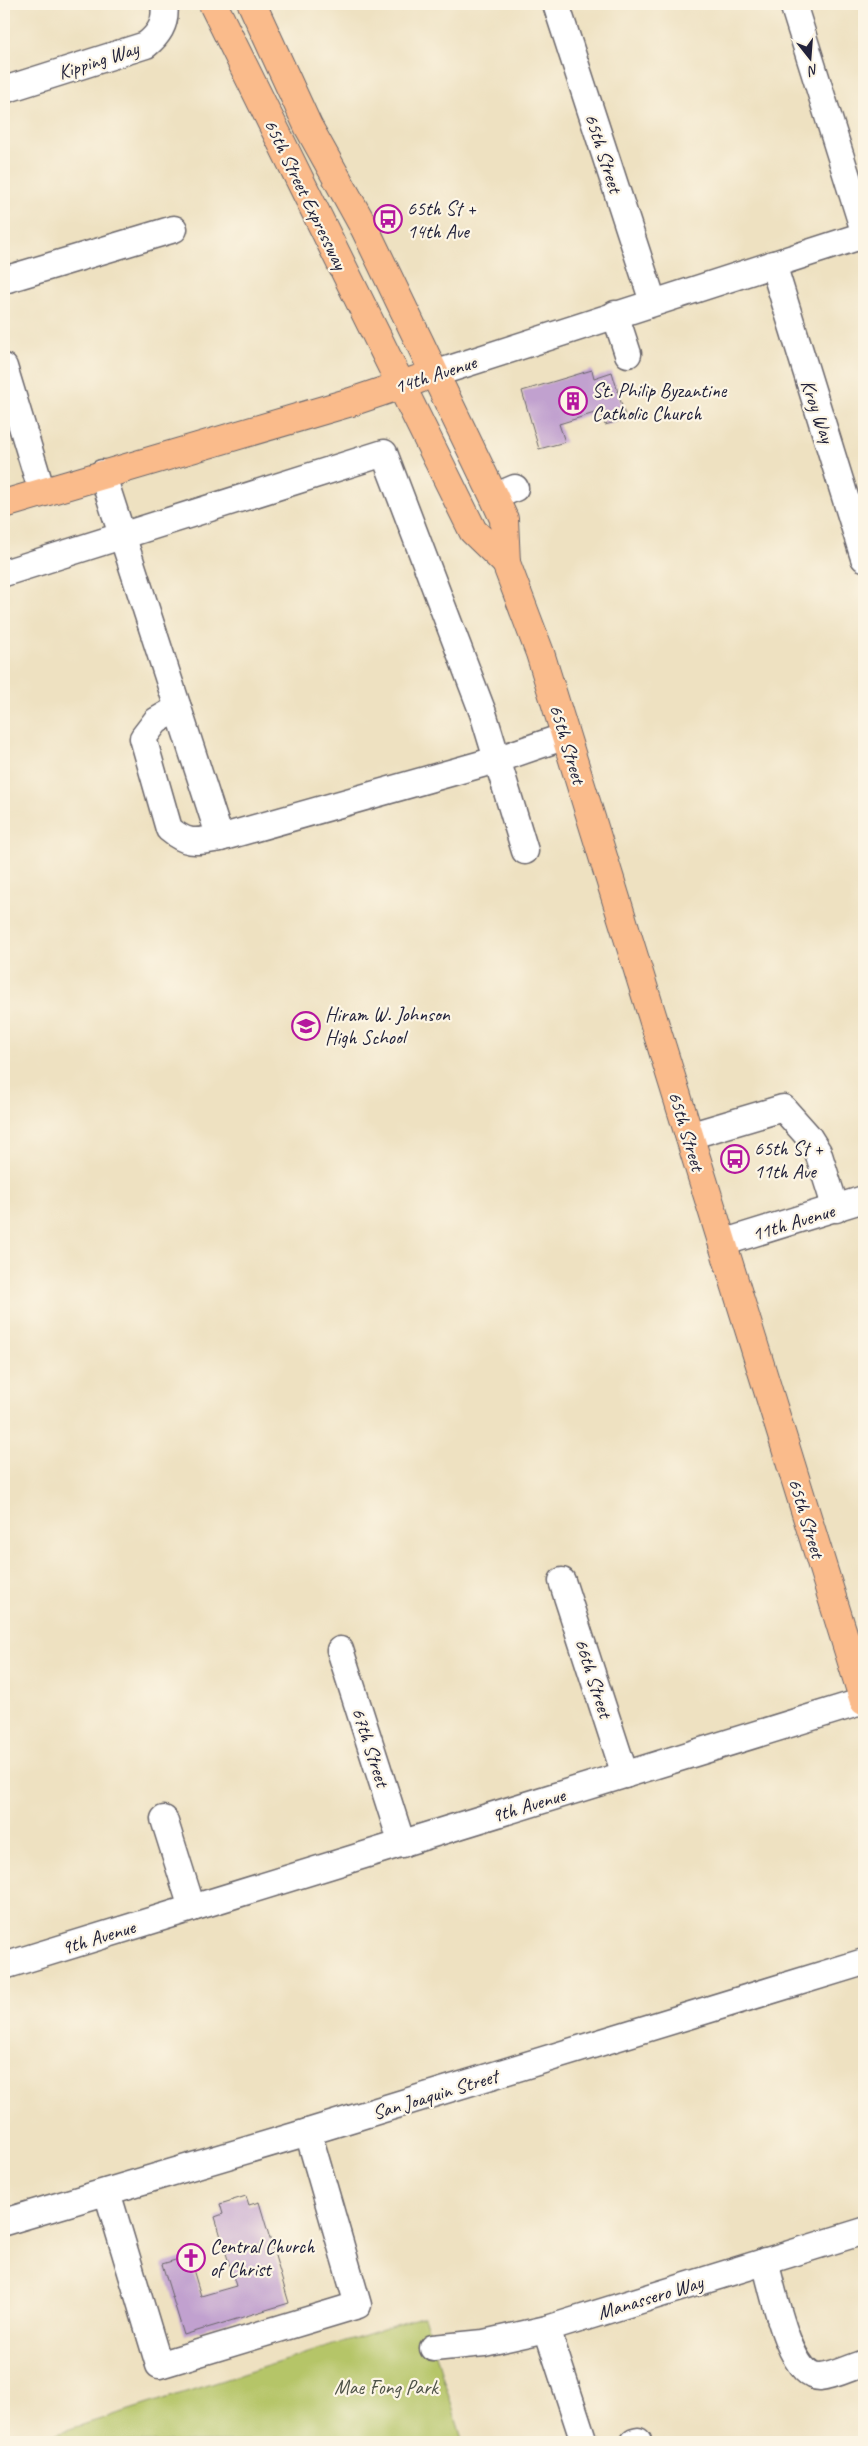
<svg xmlns="http://www.w3.org/2000/svg" width="868" height="2446" font-family="Caveat,sans-serif">
  <style>
    .green { fill: #b5c568; stroke: #6c7452 }
    .building { fill: #c1a1cf }
    .lines { fill: none; stroke-linecap: round; stroke-linejoin: round }
    .minor-casing { stroke: #69656a; stroke-width: 29 }
    .major-casing { stroke: #69656a; stroke-width: 30 }
    .minor { stroke: #fff; stroke-width: 26 }
    .major { stroke: #fabb8b; stroke-width: 28 }
    .labels { text-anchor: middle; stroke-width: 4.5; stroke-linejoin: round; paint-order: stroke }
    .street-label { font-size: 20px; fill: #22223b; stroke: #fcf5e5 }
    .poi-label { font-size: 20px; fill: #22223b; stroke: #fcf5e5; text-anchor: start }
    .park-label { font-size: 20px; fill: #4e5348; stroke: #fcf5e5 }
  </style>
  <rect width="100%" height="100%" fill="#fcf5e5"/>
  <filter id="ink" filterUnits="userSpaceOnUse"><feTurbulence type="fractalNoise" baseFrequency=".02" numOctaves="2"/><feDisplacementMap in="SourceGraphic" scale="10" xChannelSelector="R" yChannelSelector="G"/><feConvolveMatrix kernelMatrix="1 2 1 2 8 2 1 2 1" color-interpolation-filters="sRGB"/></filter>
  <filter id="wash" filterUnits="userSpaceOnUse"><feTurbulence type="fractalNoise" baseFrequency=".0096" numOctaves="4" result="noise"/><feDisplacementMap in="SourceGraphic" scale="20" xChannelSelector="R" yChannelSelector="G"/><feGaussianBlur stdDeviation="1.12" result="paint"/><feColorMatrix in="noise" values="0 0 0 0 0 0 0 0 0 0 0 0 0 0 0 0 0 1.4 0 .05"/><feComposite in="paint" operator="in"/></filter>
  <g filter="url(#wash)">
    <rect width="100%" height="100%" fill="#eee1c1"/>
    <polygon class="green" points="424,2316 463,2442 29,2442"/>
    <g id="blocks">
      <g class="building">
        <polygon points="592,370 594,378 612,372 626,419 605,425 601,411 559,424 565,442 539,449 522,391"/>
        <polygon points="246,2196 249,2205 259,2202 289,2303 184,2335 162,2264 189,2256 201,2296 236,2286 215,2217 223,2214 220,2204"/>
      </g>
    </g>
  </g>
  <g filter="url(#ink)">
    <use href="#blocks" fill-opacity="0" stroke="#69656a" stroke-width="1"/>
    <g class="lines">
      <defs>
        <g id="minor">
          <polyline points="556,4 653,302"/>
          <polyline points="793,4 864,231"/>
          <path d="M4,90L146,45C160,34 167,22 164,4"/>
          <polyline points="773,264 864,558"/>
          <polyline points="4,280 174,229"/>
          <polyline points="615,314 628,354"/>
          <polyline points="4,367 42,492"/>
          <polyline points="434,374 864,235"/>
          <polyline points="102,473 220,838"/>
          <polyline points="494,497 515,488"/>
          <polyline points="4,573 384,453 483,713 525,851"/>
          <path d="M178,708L156,721L143,738L169,829C188,845 196,842 220,838L496,760L560,738"/>
          <polyline points="689,1136 783,1108 808,1136 818,1152 836,1209"/>
          <polyline points="722,1243 864,1199"/>
          <polyline points="562,1581 625,1775"/>
          <polyline points="340,1650 402,1844"/>
          <polyline points="164,1819 192,1908"/>
          <polyline points="4,1966 864,1701"/>
          <polyline points="107,2192 159,2365 358,2305 308,2132"/>
          <polyline points="4,2222 308,2132 864,1962"/>
          <path d="M765,2261C772,2286 789,2378 820,2377C834,2376 851,2367 864,2363"/>
          <polyline points="547,2329 584,2442"/>
          <polyline points="433,2348 484,2343 547,2329 864,2231"/>
          <polyline points="634,2442 638,2441"/>
        </g>
        <g id="major">
          <polyline points="213,4 473,531 506,563"/>
          <polyline points="252,4 308,126 365,229 494,497 504,519 506,563 540,653 864,1701"/>
          <polyline points="4,504 351,402 419,379"/>
        </g>
      </defs>
      <use href="#minor" class="minor-casing"/>
      <use href="#major" class="major-casing"/>
      <use href="#minor" class="minor"/>
      <use href="#major" class="major"/>
    </g>
  </g>
  <defs>
    <symbol id="bus-ring" viewBox="-11 -11 22 22"><circle r="9.5" fill="#fcf5e5" stroke="#b5179e" stroke-width="1.5"/><path d="M-5-6H5V4H4V6H2V4H-2V6H-4V4H-5ZM-3.5-4V0h7V-4ZM-3.5 1.2v1.5H-2V1.2ZM2 1.2v1.5H3.5V1.2Z" fill="#b5179e"/></symbol>
    <symbol id="building-ring" viewBox="-11 -11 22 22"><circle r="9.5" fill="#fcf5e5" stroke="#b5179e" stroke-width="1.5"/><path d="M-4-6H4V6H1V3H-1V6H-4ZM-2.5-4.3h1.7v1.8h-1.7ZM.8-4.3h1.7v1.8H.8ZM-2.5-1h1.7V.8h-1.7ZM.8-1h1.7V.8H.8Z" fill="#b5179e"/></symbol>
    <symbol id="school-ring" viewBox="-11 -11 22 22"><circle r="9.5" fill="#fcf5e5" stroke="#b5179e" stroke-width="1.5"/><path d="M0-5L7-2L0 1L-7-2ZM-4 1L0 2.5L4 1V4Q0 6-4 4Z" fill="#b5179e"/></symbol>
    <symbol id="church-ring" viewBox="-11 -11 22 22"><circle r="9.5" fill="#fcf5e5" stroke="#b5179e" stroke-width="1.5"/><path d="M-1.2-6h2.4v3.5h3.3v2.4h-3.3V6h-2.4V-.1h-3.3v-2.4h3.3Z" fill="#b5179e"/></symbol>
  </defs>
  <g fill-rule="evenodd">
    <use href="#bus-ring" x="372" y="203" width="32" height="32"/>
    <use href="#building-ring" x="557" y="385" width="32" height="32"/>
    <use href="#school-ring" x="290" y="1010" width="32" height="32"/>
    <use href="#bus-ring" x="719" y="1143" width="32" height="32"/>
    <use href="#church-ring" x="175" y="2242" width="32" height="32"/>
  </g>
  <g class="labels">
    <g class="street-label">
      <text transform="translate(98 60) rotate(-18)" y="7">Kipping Way</text>
      <text transform="translate(604 153) rotate(72)" y="7">65th Street</text>
      <text transform="translate(306 194) rotate(64)" y="7">65th Street Expressway</text>
      <text transform="translate(435 374) rotate(-18)" y="7">14th Avenue</text>
      <text transform="translate(818 411) rotate(71)" y="7">Kroy Way</text>
      <text transform="translate(568 744) rotate(73)" y="7">65th Street</text>
      <text transform="translate(687 1131) rotate(73)" y="7">65th Street</text>
      <text transform="translate(793 1222) rotate(-17)" y="7">11th Avenue</text>
      <text transform="translate(807 1518) rotate(73)" y="7">65th Street</text>
      <text transform="translate(594 1678) rotate(72)" y="7">66th Street</text>
      <text transform="translate(371 1747) rotate(72)" y="7">67th Street</text>
      <text transform="translate(528 1805) rotate(-17)" y="7">9th Avenue</text>
      <text transform="translate(98 1937) rotate(-17)" y="7">9th Avenue</text>
      <text transform="translate(435 2094) rotate(-17)" y="7">San Joaquin Street</text>
      <text transform="translate(650 2297) rotate(-17)" y="7">Manassero Way</text>
    </g>
    <g class="poi-label">
      <text x="407" y="215">65th St +<tspan x="407" dy="23">14th Ave</tspan></text>
      <text x="592" y="397">St. Philip Byzantine<tspan x="592" dy="23">Catholic Church</tspan></text>
      <text x="325" y="1021">Hiram W. Johnson<tspan x="325" dy="23">High School</tspan></text>
      <text x="754" y="1155">65th St +<tspan x="754" dy="23">11th Ave</tspan></text>
      <text x="210" y="2253">Central Church<tspan x="210" dy="23">of Christ</tspan></text>
    </g>
    <g class="park-label">
      <text x="386" y="2394">Mae Fong Park</text>
    </g>
  </g>
  <rect width="868" height="2446" fill="none" stroke="#fcf5e5" stroke-width="20"/>
  <g transform="translate(810 58) rotate(163)" stroke="#fcf5e5" stroke-width="4" paint-order="stroke">
  <path d="M0-4L9 19L0 12L-9 19Z" fill="#22223b"/>
  <text y="-8" font-size="14" font-weight="bold" text-anchor="middle" fill="#22223b">N</text>
  </g>
</svg>
